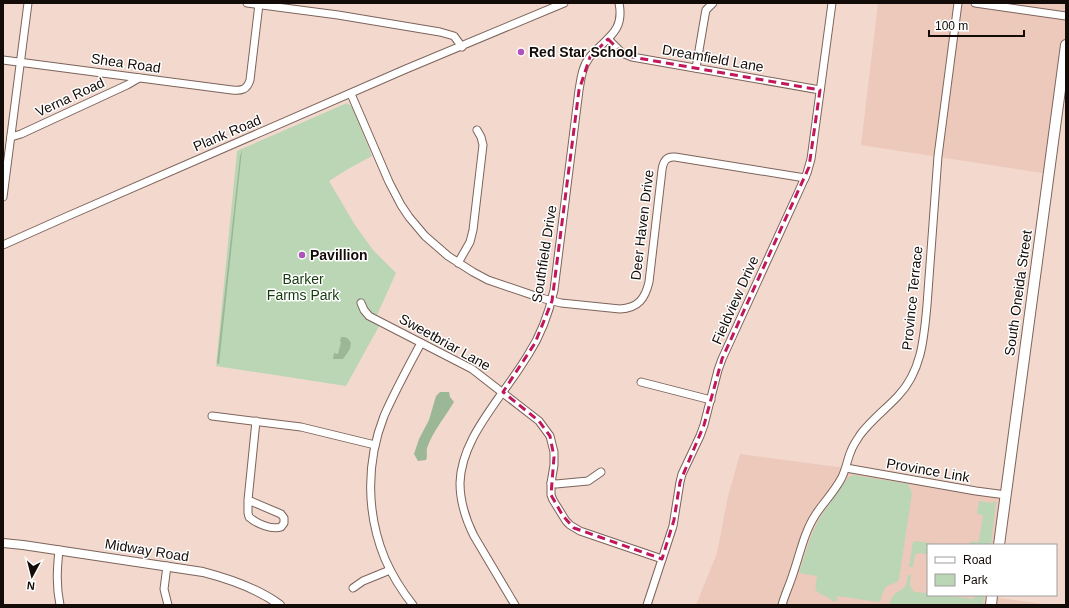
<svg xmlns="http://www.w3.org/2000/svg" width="1069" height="608" font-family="Helvetica,sans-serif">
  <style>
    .built { fill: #ecc9bb }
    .green { fill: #bad6b5 }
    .forest { fill: #9bb796 }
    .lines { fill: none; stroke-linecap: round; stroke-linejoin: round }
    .minor-casing { stroke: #7c645b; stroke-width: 9 }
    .major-casing { stroke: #7c645b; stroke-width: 10 }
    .highway-casing { stroke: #7c645b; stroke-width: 12 }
    .minor { stroke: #fff; stroke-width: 7 }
    .major { stroke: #fff; stroke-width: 8 }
    .highway { stroke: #fff; stroke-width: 10 }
    .marked { fill: none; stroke: #c2185b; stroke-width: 3; stroke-dasharray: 8 5; stroke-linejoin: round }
    .poi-dot { fill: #ae52bc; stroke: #fff; stroke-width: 1.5 }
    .labels { text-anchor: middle; stroke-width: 3; stroke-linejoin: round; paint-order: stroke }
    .poi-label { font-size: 14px; font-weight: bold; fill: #130b07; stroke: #fff; text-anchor: start }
    .street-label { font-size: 14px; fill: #130b07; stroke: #fff }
    .park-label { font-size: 14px; fill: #133a0c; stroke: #fff }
  </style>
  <rect width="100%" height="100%" fill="#f3d8cd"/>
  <g class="built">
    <polygon points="878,3 1066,3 1066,45 1048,174 861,145"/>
    <polygon points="740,454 846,468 1006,495 999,545 928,545 928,595 993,595 993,597 1051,605 696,605 717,553 728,496"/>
  </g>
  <g class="green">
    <polygon points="347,103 352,107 372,156 348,169 329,181 355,225 373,250 396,273 377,315 383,319 346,386 216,366 237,151"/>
    <path d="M853,475L908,484L912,493L899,579C896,585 890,583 886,587C882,592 882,598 879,602L837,596V601H833C830,600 828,597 825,596C813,591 815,589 817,577L816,576L800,573L799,572L813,531L821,516L847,479Z"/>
    <polygon points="979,501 992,503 995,501 996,503 991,545 969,545 972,541 978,542 979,540 983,516 982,515 978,514 977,513"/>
    <polygon points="915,541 940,545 928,545 928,554 919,553 915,555 913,567 909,567 913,542"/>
    <path d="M908,575H911L910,586L914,592L928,593V595H941L973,599L976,595H984L983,605H890C892,590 900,594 906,585C907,582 907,578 908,575Z"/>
  </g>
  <g class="forest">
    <polygon points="242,150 219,364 217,363 240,156"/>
    <path d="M341,337C347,337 348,338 351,343L350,349L343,359H333L334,353L338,354L341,342L340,341Z"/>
    <path d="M440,392H449L450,397L454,402C445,417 433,431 427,448C426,453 428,456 426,460L418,461L414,454L419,439L429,420L436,396Z"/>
  </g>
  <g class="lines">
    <defs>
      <g id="minor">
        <polyline points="247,3 338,15 440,32 454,36 462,47"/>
        <polyline points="975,3 1066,16"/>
        <polyline points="608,39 622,53 632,57 820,90"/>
        <path d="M3,60L232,90C241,91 247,90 250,80L259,4"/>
        <polyline points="696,68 705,15 706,10 713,3"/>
        <path d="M351,94L389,182L401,205L409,217L425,236L448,256L473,272L488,280L541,298L561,303L620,309C638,308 645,299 649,282L662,170C663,162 666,156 675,157L805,178"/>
        <polyline points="11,137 21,134 127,85 139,78"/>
        <polyline points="3,197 28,3"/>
        <polyline points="3,245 68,216 406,69 564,3"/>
        <polyline points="458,263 470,242 473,230 483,145 481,137 477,130"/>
        <polyline points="361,303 364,310 369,316 472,369 539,421 550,436 554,452 554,465 551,483 551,495 553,500 566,521 570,525 580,531 662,559"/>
        <polyline points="641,382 711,400"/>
        <polyline points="212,416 301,427 375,445"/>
        <polyline points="846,468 976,491 1006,495"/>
        <polyline points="551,483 556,484 588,481 601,472"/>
        <path d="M248,500L281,514L284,518V523L281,527C272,530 257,524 249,517L248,513V500L256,421"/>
        <path d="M59,550C57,570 56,585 60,605"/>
        <polyline points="167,566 164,589 168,605"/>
        <polyline points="353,588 363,581 390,570"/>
        <path d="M413,605C402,591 392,575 385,559C366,513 366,462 384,416C395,391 408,367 421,343"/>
        <path d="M515,605L474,536C466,520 460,502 460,483C461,449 483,420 502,393C511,381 520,368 528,355C541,335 549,313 554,290L579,90C581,79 582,67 589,58C605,38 625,33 619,3"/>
        <polyline points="647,605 673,526 680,482 682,474 700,436 704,425 718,370 722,359 798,193 807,173 811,159 832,3"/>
        <path d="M782,605C785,594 790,584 793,574C800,554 804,532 816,514C824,502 834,492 841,479C846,470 847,460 851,451C853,445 857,440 860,435C871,420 886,409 898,396C922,371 924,337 927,305L938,156L958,3"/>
      </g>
      <path id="major" d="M3,543L23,545L203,572C230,579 257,588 280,605"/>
      <g id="highway">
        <polyline points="999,545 1066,45"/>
        <polyline points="991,605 992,595"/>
      </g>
    </defs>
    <use href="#minor" class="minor-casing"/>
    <use href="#major" class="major-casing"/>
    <use href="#highway" class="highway-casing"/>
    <use href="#minor" class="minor"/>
    <use href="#major" class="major"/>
    <use href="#highway" class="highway"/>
  </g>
  <path class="marked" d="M608,39L622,53L632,57L820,90L809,167L722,359L704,425L680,482L674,520L662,559L574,528L563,516L551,495L554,457L550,436L539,421L503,392L535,343L552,301L579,90L590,57Z"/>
  <g class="poi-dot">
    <circle cx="521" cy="52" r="4"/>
    <circle cx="302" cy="255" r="4"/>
  </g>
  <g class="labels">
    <g class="poi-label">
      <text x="529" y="57">Red Star School</text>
      <text x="310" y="260">Pavillion</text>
    </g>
    <g class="street-label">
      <text transform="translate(713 58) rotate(10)" y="5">Dreamfield Lane</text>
      <text transform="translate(126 63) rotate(8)" y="5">Shea Road</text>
      <text transform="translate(70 97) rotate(-25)" y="5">Verna Road</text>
      <text transform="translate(227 133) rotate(-23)" y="5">Plank Road</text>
      <text transform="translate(642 225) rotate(-83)" y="5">Deer Haven Drive</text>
      <text transform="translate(544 254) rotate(-81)" y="5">Southfield Drive</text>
      <text transform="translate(1018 293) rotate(-82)" y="5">South Oneida Street</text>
      <text transform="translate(912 298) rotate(-84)" y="5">Province Terrace</text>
      <text transform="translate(735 300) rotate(-66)" y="5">Fieldview Drive</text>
      <text transform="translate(445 342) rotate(29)" y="5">Sweetbriar Lane</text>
      <text transform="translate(928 470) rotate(10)" y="5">Province Link</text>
      <text transform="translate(147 550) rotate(9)" y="5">Midway Road</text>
    </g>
    <g class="park-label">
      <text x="303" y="284">Barker<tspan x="303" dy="16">Farms Park</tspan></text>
    </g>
  </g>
  <rect width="1069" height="608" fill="none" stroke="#130b07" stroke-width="8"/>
  <rect x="927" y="544" width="130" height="52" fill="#ffffff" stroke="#a19d9c"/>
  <rect x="935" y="557" width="20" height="6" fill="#ffffff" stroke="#a19d9c"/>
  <text x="963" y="564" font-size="12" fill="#130b07">Road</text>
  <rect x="935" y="574" width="20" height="12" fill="#bad6b5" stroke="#a19d9c"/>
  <text x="963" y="584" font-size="12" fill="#130b07">Park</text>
  <g transform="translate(32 576) rotate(187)" stroke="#ffffff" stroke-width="3" paint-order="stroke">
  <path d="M0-3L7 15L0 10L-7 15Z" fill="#130b07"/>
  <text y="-6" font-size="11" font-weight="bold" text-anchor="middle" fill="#130b07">N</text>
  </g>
  <path d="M929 30v6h95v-6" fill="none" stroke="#130b07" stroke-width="2"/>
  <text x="935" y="30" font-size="12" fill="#130b07" stroke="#ffffff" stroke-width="3" paint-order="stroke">100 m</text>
</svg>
